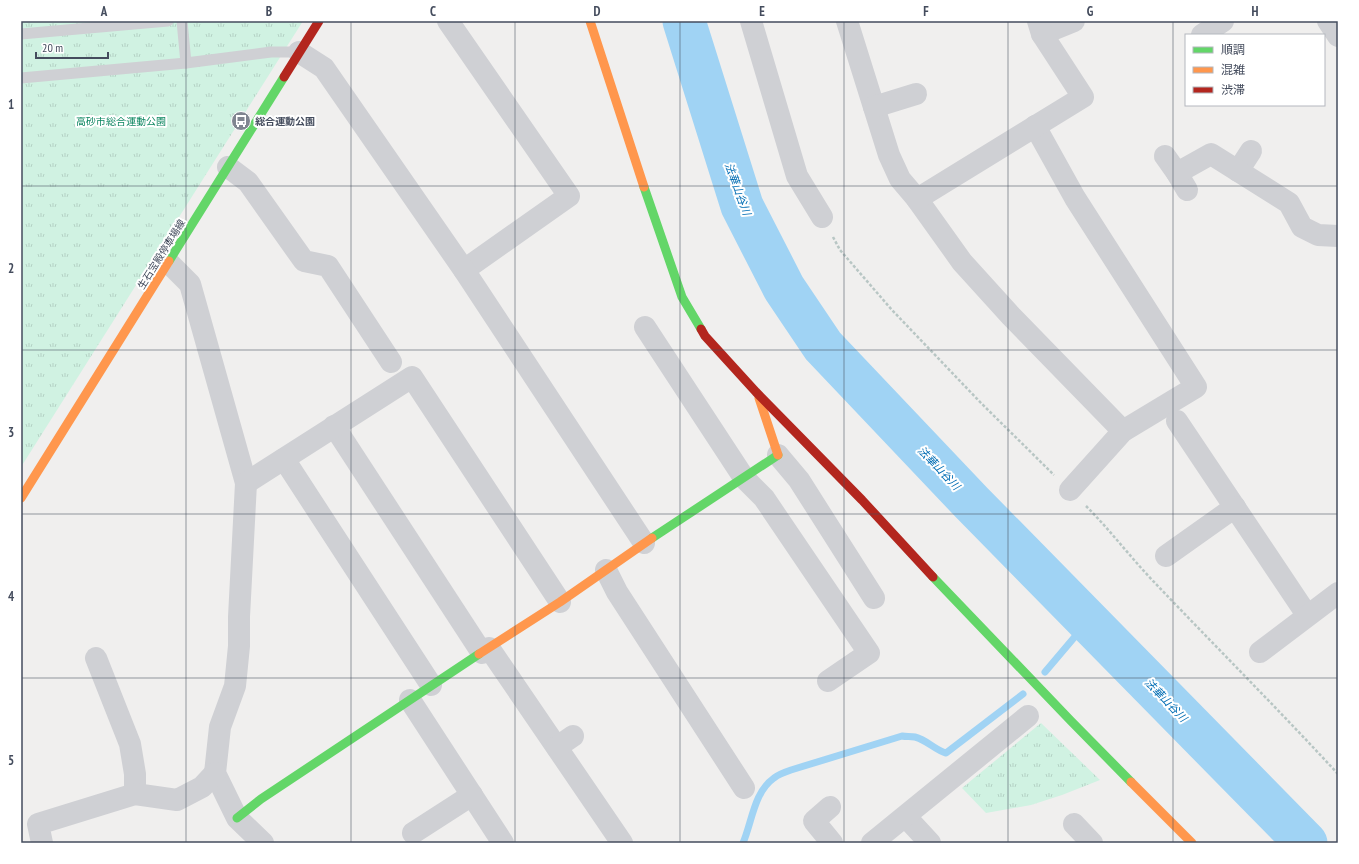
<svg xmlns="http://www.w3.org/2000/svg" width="1359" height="864" font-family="'PT Sans Narrow','Noto Sans JP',sans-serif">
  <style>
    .grass { fill: url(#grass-tufts) }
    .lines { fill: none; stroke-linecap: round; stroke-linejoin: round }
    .stream { stroke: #a0d3f4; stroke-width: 7 }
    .river { stroke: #a0d3f4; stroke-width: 43 }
    .path { stroke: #b8c6c4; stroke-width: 2.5; stroke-dasharray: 3 2; stroke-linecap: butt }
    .lane { stroke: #cfd0d4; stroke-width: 11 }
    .street { stroke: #cfd0d4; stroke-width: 22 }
    .fast { stroke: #63d668; stroke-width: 9 }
    .slow { stroke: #ff974d; stroke-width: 9 }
    .jam { stroke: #b3261e; stroke-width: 9 }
    .grid { fill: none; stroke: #444c5d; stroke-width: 1; stroke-opacity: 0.55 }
    .labels { text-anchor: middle; stroke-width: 4; stroke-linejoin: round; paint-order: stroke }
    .park-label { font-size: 10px; fill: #0c8660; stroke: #fff }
    .poi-label { font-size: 10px; font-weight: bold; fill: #444c5d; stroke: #fff; text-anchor: start }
    .street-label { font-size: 10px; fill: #444c5d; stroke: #fff }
    .water-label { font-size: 11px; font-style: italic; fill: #006db4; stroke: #fff }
    .neatline { fill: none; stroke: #444c5d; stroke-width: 1.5 }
    .grid-label { font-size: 13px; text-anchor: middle; font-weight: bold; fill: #444c5d }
  </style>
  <defs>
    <pattern id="grass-tufts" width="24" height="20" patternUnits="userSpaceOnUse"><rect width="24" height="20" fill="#d0f2e2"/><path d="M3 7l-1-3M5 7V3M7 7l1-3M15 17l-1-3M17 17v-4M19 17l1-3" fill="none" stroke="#b4d1c4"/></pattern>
  </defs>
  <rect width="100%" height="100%" fill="#f0efee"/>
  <g class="grass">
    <polygon points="21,21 303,21 21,467"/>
    <polygon points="1041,723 1100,780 1062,795 1031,805 986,813 962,788"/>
  </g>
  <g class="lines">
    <g class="stream">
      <polyline points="1045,672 1089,620"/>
      <path d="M743,843C752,822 754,792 774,778C779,774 785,772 791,770L902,736C906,737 911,736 915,737C927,740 935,750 946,753L1023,694"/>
    </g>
    <polyline class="river" points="684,21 742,206 784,288 823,346 972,503 1306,843"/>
    <g class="path">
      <polyline points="833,237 840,250 892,310 981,403 1054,475"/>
      <path d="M1086,506C1110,530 1131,558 1155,583C1216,647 1278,709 1338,774"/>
    </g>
    <g class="lane">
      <polyline points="182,21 186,63"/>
      <polyline points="21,34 168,21"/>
      <polyline points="21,78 186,63 271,52 299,52"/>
    </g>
    <g class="street">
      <polyline points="448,21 569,196 464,270"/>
      <polyline points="751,21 797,176 822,217"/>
      <polyline points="847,21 889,155 900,179 917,199 962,262 1011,316 1123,431"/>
      <polyline points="1328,21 1338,36"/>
      <polyline points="1042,34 1074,21"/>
      <polyline points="1202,35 1223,21"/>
      <polyline points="299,52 324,68 464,270 644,543"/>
      <polyline points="874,107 916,94"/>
      <polyline points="1035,126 1075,198 1196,387 1123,431 1070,490"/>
      <polyline points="1165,156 1177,173 1187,190"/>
      <polyline points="228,167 248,182 304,261 328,266 391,362"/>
      <polyline points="1238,171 1251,151"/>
      <polyline points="1177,173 1211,154 1289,203 1302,227 1318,235 1338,236"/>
      <polyline points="917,199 1083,97 1042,34 1038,21"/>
      <polyline points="169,263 190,284 246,483 239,617 239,646 235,686 220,727 215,773 237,818 263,843"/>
      <polyline points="645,327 744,478 764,498 869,653 828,681"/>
      <polyline points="1177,421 1307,615"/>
      <polyline points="334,426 482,653"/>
      <polyline points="778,455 799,480 874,598"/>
      <polyline points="284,459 431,685"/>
      <polyline points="246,483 412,377 560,602"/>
      <polyline points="1166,556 1235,507"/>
      <polyline points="606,570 617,592 744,788"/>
      <polyline points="489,648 622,843"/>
      <polyline points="1260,652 1338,593"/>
      <polyline points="96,658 130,744 135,774 135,794"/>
      <polyline points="410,700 503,843"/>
      <polyline points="557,747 573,736"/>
      <polyline points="830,807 814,821 832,843"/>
      <polyline points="906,817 930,843"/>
      <polyline points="1074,824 1092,843"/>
      <polyline points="413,833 472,795"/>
      <polyline points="42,843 38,824 135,794 177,800 202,787 215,773"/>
      <polyline points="872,843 1028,716"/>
    </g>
    <g class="fast">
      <polyline points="644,187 682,297 701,329"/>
      <polyline points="169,261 284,77"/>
      <polyline points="652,538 778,455"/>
      <polyline points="933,577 1071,721 1131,782"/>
      <polyline points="237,818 261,799 479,654"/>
    </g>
    <g class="slow">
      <polyline points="590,21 644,187"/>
      <polyline points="759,398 778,455"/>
      <polyline points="21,498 169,261"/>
      <polyline points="479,654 560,602 652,538"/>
      <polyline points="1131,782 1192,843"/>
    </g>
    <g class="jam">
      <polyline points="284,77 319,21"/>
      <polyline points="701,329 705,336 756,392 862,500 933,577"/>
    </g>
  </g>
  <path class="grid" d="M186,21V843M351,21V843M515,21V843M680,21V843M844,21V843M1008,21V843M1173,21V843M21,186H1338M21,350H1338M21,514H1338M21,678H1338"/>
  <defs>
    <symbol id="bus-disc" viewBox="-11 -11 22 22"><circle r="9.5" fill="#808590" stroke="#fff"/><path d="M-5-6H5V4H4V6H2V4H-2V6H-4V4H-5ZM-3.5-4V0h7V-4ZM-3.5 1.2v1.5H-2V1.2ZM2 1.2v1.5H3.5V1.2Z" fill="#fff"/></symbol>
  </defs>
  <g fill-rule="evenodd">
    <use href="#bus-disc" x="230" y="110" width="22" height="22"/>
  </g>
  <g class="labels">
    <g class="park-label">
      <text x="121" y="125">高砂市総合運動公園</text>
    </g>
    <g class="poi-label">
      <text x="255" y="125">総合運動公園</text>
    </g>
    <g class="street-label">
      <text transform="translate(161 254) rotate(-58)" y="4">生石宝殿停車場線</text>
    </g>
    <g class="water-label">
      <text transform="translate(738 189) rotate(70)" y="4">法華山谷川</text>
      <text transform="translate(939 468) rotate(46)" y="4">法華山谷川</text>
      <text transform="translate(1166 700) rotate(46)" y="4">法華山谷川</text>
    </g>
  </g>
  <rect width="1359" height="864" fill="none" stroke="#ffffff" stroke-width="44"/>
  <rect x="1185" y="34" width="140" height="72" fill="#ffffff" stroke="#b4b7be"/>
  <rect x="1193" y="47" width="20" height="6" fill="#63d668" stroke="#b4b7be"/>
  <text x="1221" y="54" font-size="12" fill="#444c5d">順調</text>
  <rect x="1193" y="67" width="20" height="6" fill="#ff974d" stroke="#b4b7be"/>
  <text x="1221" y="74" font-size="12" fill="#444c5d">混雑</text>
  <rect x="1193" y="87" width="20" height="6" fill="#b3261e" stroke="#b4b7be"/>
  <text x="1221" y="94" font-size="12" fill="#444c5d">渋滞</text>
  <path d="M36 52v6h72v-6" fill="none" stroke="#444c5d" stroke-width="2"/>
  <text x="42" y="52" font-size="12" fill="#444c5d" stroke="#ffffff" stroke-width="3" paint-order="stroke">20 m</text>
  <rect x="22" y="22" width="1315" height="820" class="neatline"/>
  <g class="grid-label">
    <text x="104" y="16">A</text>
    <text x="269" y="16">B</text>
    <text x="433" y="16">C</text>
    <text x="597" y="16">D</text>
    <text x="762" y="16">E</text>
    <text x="926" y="16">F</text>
    <text x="1090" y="16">G</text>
    <text x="1255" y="16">H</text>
    <text x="11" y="109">1</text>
    <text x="11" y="273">2</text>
    <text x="11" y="437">3</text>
    <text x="11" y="601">4</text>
    <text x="11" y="765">5</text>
  </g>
</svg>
